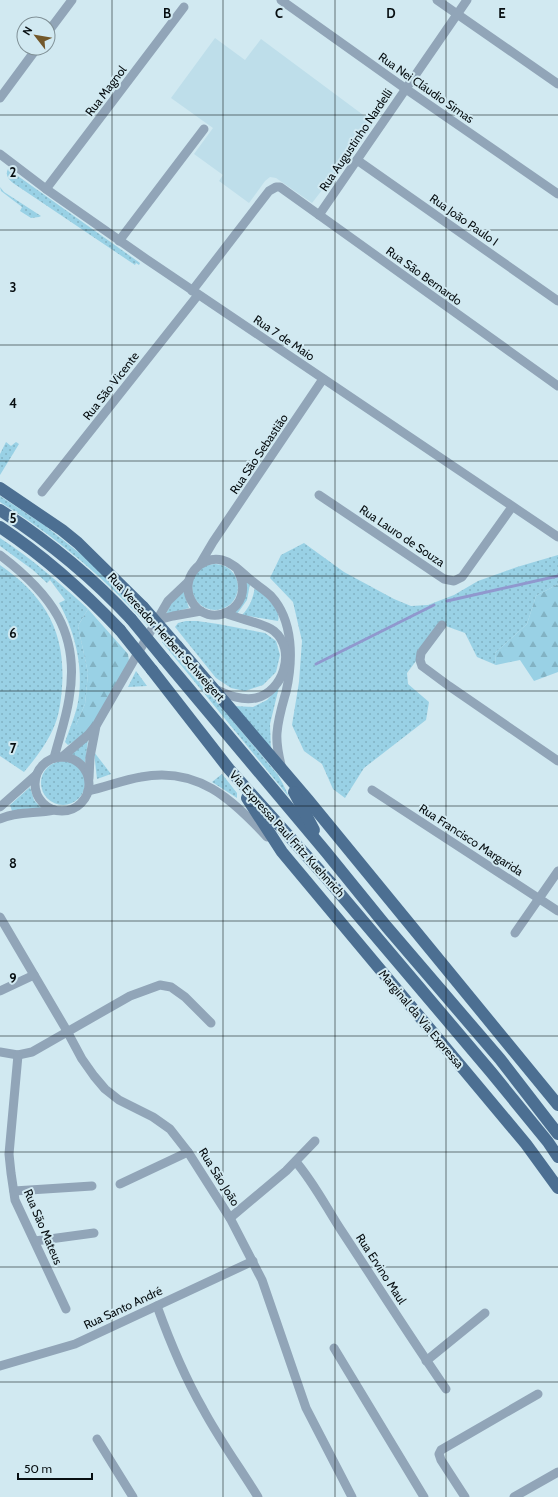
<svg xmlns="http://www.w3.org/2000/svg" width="558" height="1497" font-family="Cabin,sans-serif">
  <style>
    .built { fill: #bedeea }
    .grass { fill: url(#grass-dots) }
    .forest { fill: url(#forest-firs) }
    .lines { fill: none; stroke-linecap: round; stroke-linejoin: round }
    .stream { stroke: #9098ce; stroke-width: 3 }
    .minor { stroke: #91a5b8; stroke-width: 9 }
    .major { stroke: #4c6f92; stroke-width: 12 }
    .major-bridge { stroke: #4c6f92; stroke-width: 12 }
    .grid { fill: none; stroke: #070e11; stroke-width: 1; stroke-opacity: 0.55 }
    .labels { text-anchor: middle; stroke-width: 4; stroke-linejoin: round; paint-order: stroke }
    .street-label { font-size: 12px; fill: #070e11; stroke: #d1e9f1 }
    .grid-label { font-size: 13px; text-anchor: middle; font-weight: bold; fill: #070e11; stroke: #d1e9f1; stroke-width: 4; stroke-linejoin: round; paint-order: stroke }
  </style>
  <defs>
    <pattern id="grass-dots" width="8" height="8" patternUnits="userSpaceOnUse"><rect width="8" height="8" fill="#99d1e5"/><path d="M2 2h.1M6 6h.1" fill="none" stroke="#82b2c3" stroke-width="1.8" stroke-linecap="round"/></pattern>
    <pattern id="forest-firs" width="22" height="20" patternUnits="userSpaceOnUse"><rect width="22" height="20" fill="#99d1e5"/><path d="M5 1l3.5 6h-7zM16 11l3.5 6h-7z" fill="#82b2c3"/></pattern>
  </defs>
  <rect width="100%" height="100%" fill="#d1e9f1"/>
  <polygon class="built" points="215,38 245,60 261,39 374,123 312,203 276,178 270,177 265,181 249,203 219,181 223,175 194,154 213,128 171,98"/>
  <g class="grass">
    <path d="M8,169L140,263L139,265L136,263L135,265L13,183C8,179 5,175 8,169Z"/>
    <polygon points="0,187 4,192 41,216 39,217 31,218 20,211 22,207 1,191"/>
    <polygon points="6,442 11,446 16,442 19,444 0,475 0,454"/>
    <path d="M0,496L44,525L96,566L151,624L148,626C104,577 56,537 0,502Z"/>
    <path d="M0,538C32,559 60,583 88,609L78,626L88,673L85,704L76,725L84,735L68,745L65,742C69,730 74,719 77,707C85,673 76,633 59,603L65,600L50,580L47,583L33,570L0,546Z"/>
    <polygon points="304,543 344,572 394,599 411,606 428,605 454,595 478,581 517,567 558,555 558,584 536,596 527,624 495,653 496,665 477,657 465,633 443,625 407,673 408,684 429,702 426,720 364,768 345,798 333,789 322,764 304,751 292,725 299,682 302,641 293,602 270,578 281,555"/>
    <circle cx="215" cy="587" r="23"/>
    <path d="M0,565C45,596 66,632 62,687C61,701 59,717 53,729C46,745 35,759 24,772L0,756Z"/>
    <polygon points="246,581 250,584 247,600 237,614 233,613 246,594"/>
    <path d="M255,587C263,594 282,609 278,621L242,615C250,607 253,598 255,587Z"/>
    <polygon points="183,590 189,608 166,614 170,605"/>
    <polygon points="186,621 197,621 218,624 265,633 276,641 280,655 276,672 263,685 245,691 231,688 216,678 175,627 178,623"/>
    <polygon points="165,640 278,775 283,784 289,797 162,642"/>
    <polygon points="136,671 147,686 128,687"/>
    <polygon points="279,687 270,724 271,751 234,706 253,707 267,700"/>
    <polygon points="88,740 85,764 75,757 70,755"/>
    <polygon points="94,752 111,774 97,779"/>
    <circle cx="63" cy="783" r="22"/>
    <polygon points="222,774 237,793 237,798 212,782"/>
    <polygon points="30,787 34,800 41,808 12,811 10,805"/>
  </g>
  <g class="forest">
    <polygon points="558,584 558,672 534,681 520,660 496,665 495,653 527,624 536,596"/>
    <polygon points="88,609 128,654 129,661 96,720 84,735 76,729 76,725 85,704 88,673 78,626"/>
  </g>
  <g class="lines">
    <g class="stream">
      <polyline points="447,601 558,576"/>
      <polyline points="316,664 434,605"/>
    </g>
    <g class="minor">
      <polyline points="281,0 406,89 558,194"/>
      <polyline points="437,0 558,84"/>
      <polyline points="48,32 72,0"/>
      <polyline points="0,98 37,48"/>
      <polyline points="0,154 46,189 146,259 558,537"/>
      <polyline points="357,160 558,301"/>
      <polyline points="46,189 184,7"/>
      <polyline points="319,215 467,0"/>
      <polyline points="119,241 204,129"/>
      <polyline points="192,291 269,191 276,187 280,187 558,386"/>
      <polyline points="42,492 198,295"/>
      <polyline points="319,495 444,579 454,581 462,577 512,507"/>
      <path d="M0,555C50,593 81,632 69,699C66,719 59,738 54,758"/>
      <polyline points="200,564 213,542 323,379"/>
      <path d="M238,571C258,609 207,632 191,600C180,579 200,555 222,560C234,563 243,574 252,581C258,586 265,590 271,596C294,621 293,661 286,692C282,706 278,719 277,733C276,746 279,757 282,769"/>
      <polyline points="158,620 173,616 201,611"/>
      <polyline points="442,625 421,653 420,660 422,666 449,686 558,761"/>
      <path d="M215,689C228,695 242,701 256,698C283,692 297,650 274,631C264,623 238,619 225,613"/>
      <polyline points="62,757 88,735 97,724 168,601 188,582"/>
      <circle cx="62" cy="784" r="27"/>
      <polyline points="89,778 90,757 96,726"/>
      <polyline points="372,790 558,911"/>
      <path d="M88,791C106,787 123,780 141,777C197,766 232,799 267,837"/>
      <polyline points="0,807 36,775"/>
      <path d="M0,819C17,811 36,814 54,810"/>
      <polyline points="0,917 67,1031 82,1059 94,1076 105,1089 119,1100 153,1117 170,1129 188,1152 230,1218 262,1280 306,1408 352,1497"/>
      <polyline points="515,933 558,871"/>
      <polyline points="0,991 34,975"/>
      <polyline points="0,1052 18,1055 32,1052 130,996 160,985 171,987 185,997 211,1023"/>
      <polyline points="18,1055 9,1154 11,1173 15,1200 66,1309"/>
      <path d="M296,1162C314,1183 326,1207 341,1230C376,1283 410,1337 446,1389"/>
      <polyline points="120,1184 188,1152"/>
      <polyline points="14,1191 92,1186"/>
      <polyline points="230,1218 286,1171 315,1141"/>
      <polyline points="35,1241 94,1233"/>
      <path d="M157,1306C170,1342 184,1376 203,1409C219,1439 240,1468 258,1497"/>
      <polyline points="334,1348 424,1497"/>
      <polyline points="426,1361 485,1313"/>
      <polyline points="0,1366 75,1344 253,1261"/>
      <polyline points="97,1439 133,1497"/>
      <polyline points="465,1497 441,1460 439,1454 441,1450 538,1394"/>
      <polyline points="514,1497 558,1472"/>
    </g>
    <g class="major">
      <polyline points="0,488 62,530 78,543 143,607"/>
      <path d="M0,510C48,541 92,577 131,619"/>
      <path d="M0,527C44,556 84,592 120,630"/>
      <polyline points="177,646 308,800 558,1105"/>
      <polyline points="164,659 326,852 386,926 500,1059 558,1134"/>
      <polyline points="152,670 229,769 330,882 491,1072 548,1142 558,1157"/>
      <polyline points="294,792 314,830"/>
      <polyline points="247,798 282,852 526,1144 558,1188"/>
    </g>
    <g class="major-bridge">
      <polyline points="143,607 177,646"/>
      <polyline points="131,619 164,659"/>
      <polyline points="120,630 152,670"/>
    </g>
  </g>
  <path class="grid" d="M112,0V1497M223,0V1497M335,0V1497M446,0V1497M0,115H558M0,230H558M0,345H558M0,461H558M0,576H558M0,691H558M0,806H558M0,921H558M0,1036H558M0,1152H558M0,1267H558M0,1382H558"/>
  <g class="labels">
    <g class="street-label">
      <text transform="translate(426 88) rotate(35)" y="4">Rua Nei Cláudio Simas</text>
      <text transform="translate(106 91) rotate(-53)" y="4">Rua Magnol</text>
      <text transform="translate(356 140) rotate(-56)" y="4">Rua Augustinho Nardelli</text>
      <text transform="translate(464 220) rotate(35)" y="4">Rua João Paulo I</text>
      <text transform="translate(424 276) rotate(36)" y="4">Rua São Bernardo</text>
      <text transform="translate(284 338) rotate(34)" y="4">Rua 7 de Maio</text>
      <text transform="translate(111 386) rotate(-52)" y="4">Rua São Vicente</text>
      <text transform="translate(259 454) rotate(-56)" y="4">Rua São Sebastião</text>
      <text transform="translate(402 536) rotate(34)" y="4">Rua Lauro de Souza</text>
      <text transform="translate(166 637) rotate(48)" y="4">Rua Vereador Herbert Schweigert</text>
      <text transform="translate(287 834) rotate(48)" y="4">Via Expressa Paul Fritz Kuehnrich</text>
      <text transform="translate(471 840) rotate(33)" y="4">Rua Francisco Margarida</text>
      <text transform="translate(421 1019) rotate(50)" y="4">Marginal da Via Expressa</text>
      <text transform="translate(219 1177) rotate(58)" y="4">Rua São João</text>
      <text transform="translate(43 1227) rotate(67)" y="4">Rua São Mateus</text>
      <text transform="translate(381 1269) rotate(57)" y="4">Rua Ervino Maul</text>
      <text transform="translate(123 1308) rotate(-25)" y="4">Rua Santo André</text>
    </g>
  </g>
  <g class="grid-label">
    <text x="167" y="18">B</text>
    <text x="279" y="18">C</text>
    <text x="391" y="18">D</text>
    <text x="502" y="18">E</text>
    <text x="13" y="177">2</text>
    <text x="13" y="292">3</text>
    <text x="13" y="408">4</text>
    <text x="13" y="523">5</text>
    <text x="13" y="638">6</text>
    <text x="13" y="753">7</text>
    <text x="13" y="868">8</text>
    <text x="13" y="983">9</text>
  </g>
  <g transform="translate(36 36) rotate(301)"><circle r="19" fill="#d1e9f1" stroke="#809197"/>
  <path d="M0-3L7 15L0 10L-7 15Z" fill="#72582a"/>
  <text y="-6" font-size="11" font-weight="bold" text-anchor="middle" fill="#070e11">N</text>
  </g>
  <path d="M18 1473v6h74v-6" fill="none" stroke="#070e11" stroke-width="2"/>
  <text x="24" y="1473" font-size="12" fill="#070e11" stroke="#d1e9f1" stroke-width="3" paint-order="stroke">50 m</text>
</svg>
